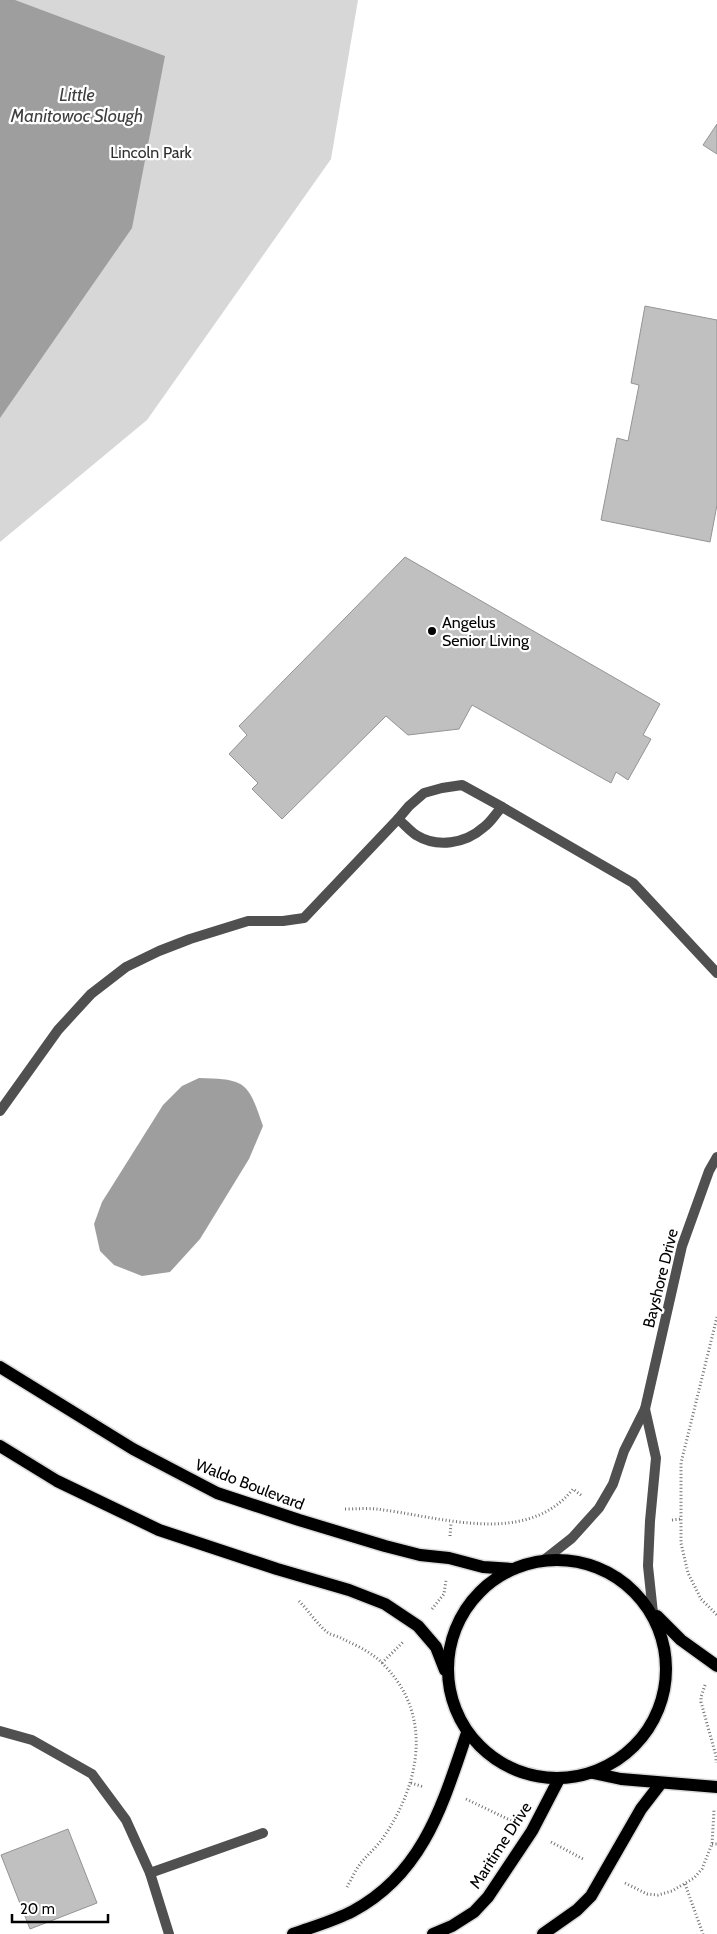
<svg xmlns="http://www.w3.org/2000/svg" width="717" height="1934" font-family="Cabin,sans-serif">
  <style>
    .green { fill: #d7d7d7 }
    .water { fill: #9e9e9e }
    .building { fill: #c0c0c0; stroke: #949494 }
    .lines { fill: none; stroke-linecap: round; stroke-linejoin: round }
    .primary-casing { stroke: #dbdbdb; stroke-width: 15 }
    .path { stroke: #727272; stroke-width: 3; stroke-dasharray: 1 2.5; stroke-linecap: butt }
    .lane { stroke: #505050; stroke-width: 10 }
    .street { stroke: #505050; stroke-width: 10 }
    .primary { stroke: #000; stroke-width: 12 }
    .poi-dot { fill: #000; stroke: #fff; stroke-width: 2 }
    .labels { text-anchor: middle; stroke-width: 4.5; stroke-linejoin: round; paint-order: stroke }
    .park-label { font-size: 16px; fill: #2e2e2e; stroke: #fff }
    .poi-label { font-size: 16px; fill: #000; stroke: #fff; text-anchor: start }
    .street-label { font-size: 16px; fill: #000; stroke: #fff }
    .water-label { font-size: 18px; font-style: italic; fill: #3f3f3f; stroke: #fff }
  </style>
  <rect width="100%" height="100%" fill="#fff"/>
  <polygon class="green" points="0,0 358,0 331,159 147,420 0,542"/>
  <g class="water">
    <polygon points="0,0 15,0 165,56 132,228 0,418"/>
    <path d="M199,1078C246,1079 248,1082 263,1126L249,1159L200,1239L170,1272L142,1276L114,1265L100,1251L94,1224L102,1202L163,1105L182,1086Z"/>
  </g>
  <g class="building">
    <polygon points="717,124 717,154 703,145"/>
    <polygon points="645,306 717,320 717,505 710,542 601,520 617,438 628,441 639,385 631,383"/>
    <polygon points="405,557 660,704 643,735 651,739 628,780 616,772 611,783 472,705 459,729 408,735 386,716 282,819 252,789 258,783 229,754 247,735 239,726"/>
    <polygon points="68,1829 97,1903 30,1929 1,1855"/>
  </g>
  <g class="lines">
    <defs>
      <g id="primary">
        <polyline points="0,1367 133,1449 217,1493 299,1520 385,1546 420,1555 449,1558 483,1567 512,1569"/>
        <polyline points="0,1446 57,1481 159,1530 277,1569 349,1590 385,1604 418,1626 436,1647 445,1670"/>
        <circle cx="557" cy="1669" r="109"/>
        <polyline points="657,1616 681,1640 717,1666"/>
        <polyline points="593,1773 621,1779 717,1787"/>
        <path d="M293,1934C312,1927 334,1921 353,1911C424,1873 443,1803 467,1733"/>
        <polyline points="433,1934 452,1926 474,1912 488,1897 532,1831 559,1779"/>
        <polyline points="543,1934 577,1910 591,1896 641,1809 661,1783"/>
      </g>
    </defs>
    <use href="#primary" class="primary-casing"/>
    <g class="path">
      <polyline points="717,1317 681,1463 681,1543 688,1573 701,1599 717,1615"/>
      <path d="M345,1509C356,1509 366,1508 376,1509C439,1516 526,1548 573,1489L582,1496"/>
      <polyline points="672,1520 681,1519"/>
      <polyline points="450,1536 451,1523"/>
      <path d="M299,1601C308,1610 317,1624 327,1632C331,1635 337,1636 341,1638C355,1645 372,1652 383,1664C434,1715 420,1784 383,1838C376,1848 367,1855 360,1864C355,1871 351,1880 347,1887"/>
      <polyline points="432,1609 444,1594 446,1580"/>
      <polyline points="382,1663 403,1642"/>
      <polyline points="705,1685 701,1697 701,1702 716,1756 716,1763"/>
      <polyline points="411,1783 424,1787"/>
      <polyline points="466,1799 512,1821"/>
      <polyline points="551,1842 585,1860"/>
      <polyline points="712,1844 717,1844"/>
      <polyline points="625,1883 647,1894 658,1895 672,1891 694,1878 702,1869 712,1844 714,1810"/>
      <polyline points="685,1884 703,1934"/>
    </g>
    <g class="lane">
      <polyline points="398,819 409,806 424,793 442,788 462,785 502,807"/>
      <path d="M0,1111L58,1030L91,994L126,967L159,951L190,939L248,921H283L304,918L398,819C404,824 410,831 416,835C437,848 465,844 484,827C491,822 496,813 502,807L633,883L717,973"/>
      <polyline points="0,1731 32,1740 92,1774 126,1820 150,1873 169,1934"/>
      <polyline points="150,1873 263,1833"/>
    </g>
    <g class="street">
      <polyline points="645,1409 656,1458 650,1521 648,1566 653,1613"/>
      <polyline points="544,1560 572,1538 599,1508 613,1484 624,1451 645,1409 682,1246 709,1171 717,1157"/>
    </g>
    <use href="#primary" class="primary"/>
  </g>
  <circle class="poi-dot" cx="432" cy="631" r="5"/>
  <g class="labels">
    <g class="park-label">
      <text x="151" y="158">Lincoln Park</text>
    </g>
    <g class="poi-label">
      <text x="442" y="628">Angelus<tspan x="442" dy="18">Senior Living</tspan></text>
    </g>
    <g class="street-label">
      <text transform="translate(660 1278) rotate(-76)" y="6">Bayshore Drive</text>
      <text transform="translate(250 1484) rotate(21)" y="6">Waldo Boulevard</text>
      <text transform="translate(500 1845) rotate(-57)" y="6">Maritime Drive</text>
    </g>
    <g class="water-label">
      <text x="77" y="101">Little<tspan x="77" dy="21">Manitowoc Slough</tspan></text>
    </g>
  </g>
  <path d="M12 1914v8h96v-8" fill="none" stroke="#000000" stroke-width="2.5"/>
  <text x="20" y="1914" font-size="15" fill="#000000" stroke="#ffffff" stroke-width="4" paint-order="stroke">20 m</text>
</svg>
